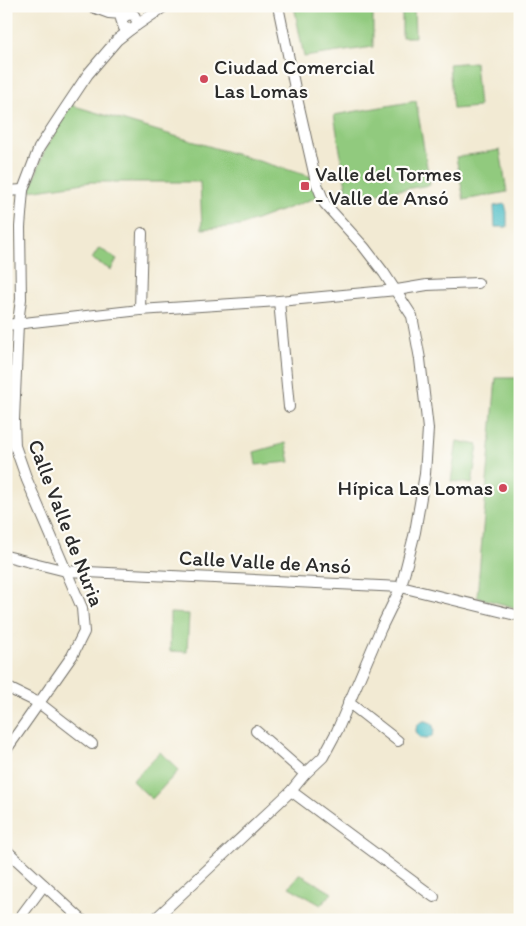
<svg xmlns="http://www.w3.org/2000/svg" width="526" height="926" font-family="Itim,sans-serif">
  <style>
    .green { fill: #91ca7e; stroke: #5e7a54 }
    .water { fill: #51bfc7; stroke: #3e7579 }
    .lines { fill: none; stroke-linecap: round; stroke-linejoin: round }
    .minor-casing { stroke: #716e66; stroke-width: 12 }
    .minor { stroke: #fff; stroke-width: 10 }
    .poi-dot { fill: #d1495b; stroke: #fdfcf7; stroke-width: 2 }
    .labels { text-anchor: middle; stroke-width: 4.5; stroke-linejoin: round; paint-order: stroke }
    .poi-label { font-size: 21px; fill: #2b2b2b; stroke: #fdfcf7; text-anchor: start }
    .street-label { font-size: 21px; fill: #2b2b2b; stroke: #fdfcf7 }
  </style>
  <rect width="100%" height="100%" fill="#fdfcf7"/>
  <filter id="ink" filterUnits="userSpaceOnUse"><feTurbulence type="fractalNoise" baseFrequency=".02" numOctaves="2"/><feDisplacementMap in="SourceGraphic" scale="10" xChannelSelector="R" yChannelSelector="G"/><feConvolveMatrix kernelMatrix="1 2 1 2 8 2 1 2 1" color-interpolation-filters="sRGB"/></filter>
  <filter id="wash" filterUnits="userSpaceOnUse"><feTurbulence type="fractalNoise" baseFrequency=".0096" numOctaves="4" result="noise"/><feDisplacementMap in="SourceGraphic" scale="20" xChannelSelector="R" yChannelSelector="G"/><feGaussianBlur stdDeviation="1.12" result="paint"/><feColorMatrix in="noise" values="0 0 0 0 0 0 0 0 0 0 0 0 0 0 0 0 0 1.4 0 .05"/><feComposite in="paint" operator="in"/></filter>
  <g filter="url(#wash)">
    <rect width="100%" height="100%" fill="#f2ead3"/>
    <g class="green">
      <polygon points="294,6 387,6 373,7 373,47 304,57"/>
      <polygon points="402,6 414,6 415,37 402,37"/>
      <polygon points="475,62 479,107 453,109 449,64"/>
      <polygon points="416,101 430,185 348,198 334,115"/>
      <polygon points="71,105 319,179 326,194 240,226 202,229 200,182 91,182 30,191 44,152"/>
      <polygon points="500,150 507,192 464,200 456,157"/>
      <polygon points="99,248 117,259 111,270 92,259"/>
      <polygon points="496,378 520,378 520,609 477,597"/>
      <polygon points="457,441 478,445 472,484 451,481"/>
      <polygon points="286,443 290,462 256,465 254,452"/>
      <polygon points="170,613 189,614 187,652 170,651"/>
      <polygon points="160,752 179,770 152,799 132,781"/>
      <polygon points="300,874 332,893 321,905 289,887"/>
    </g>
    <g class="water">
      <polygon points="505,204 507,212 507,227 495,227 494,206"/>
      <circle cx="425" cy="730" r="9"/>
    </g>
  </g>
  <g filter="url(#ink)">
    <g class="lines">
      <defs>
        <g id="minor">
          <polyline points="90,6 109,13 134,15 137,21 137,25 131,29 124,28 121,19 127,15"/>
          <polyline points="137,25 165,6"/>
          <polyline points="6,191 23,190"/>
          <polyline points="279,301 289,407"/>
          <polyline points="140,310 142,233"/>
          <polyline points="6,325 140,310 279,301 397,290 427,285 478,283"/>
          <polyline points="6,556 66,571 401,587 520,616"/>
          <polyline points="6,687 39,703 92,744"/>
          <polyline points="348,702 398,741"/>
          <polyline points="256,731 305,774"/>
          <polyline points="6,750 72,656 84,632 82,608 27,480 15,446 14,420 18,323 21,299 20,227 23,190 39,148 60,116 88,74 117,40 131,29"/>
          <polyline points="291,791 434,897"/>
          <polyline points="6,850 82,920"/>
          <polyline points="18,920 44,885"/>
          <polyline points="154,920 291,791 305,774 323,757 337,731 381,628 401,587 415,532 425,474 428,429 420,359 412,316 384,273 364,247 325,204 316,182 297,98 278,6"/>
        </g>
      </defs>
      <use href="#minor" class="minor-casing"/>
      <use href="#minor" class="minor"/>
    </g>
  </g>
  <g class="poi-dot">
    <circle cx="204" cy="79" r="5"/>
    <rect x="300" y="181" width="10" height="10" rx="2.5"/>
    <circle cx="503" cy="488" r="5"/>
  </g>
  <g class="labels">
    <g class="poi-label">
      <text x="214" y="74">Ciudad Comercial<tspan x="214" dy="24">Las Lomas</tspan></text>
      <text x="315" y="181">Valle del Tormes<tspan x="315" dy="24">- Valle de Ansó</tspan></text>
      <text x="493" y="495" text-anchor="end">Hípica Las Lomas</text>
    </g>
    <g class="street-label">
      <text transform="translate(66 523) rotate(69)" y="7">Calle Valle de Nuria</text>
      <text transform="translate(265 562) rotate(3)" y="7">Calle Valle de Ansó</text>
    </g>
  </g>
  <rect width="526" height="926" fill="none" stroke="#fdfcf7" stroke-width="25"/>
</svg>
